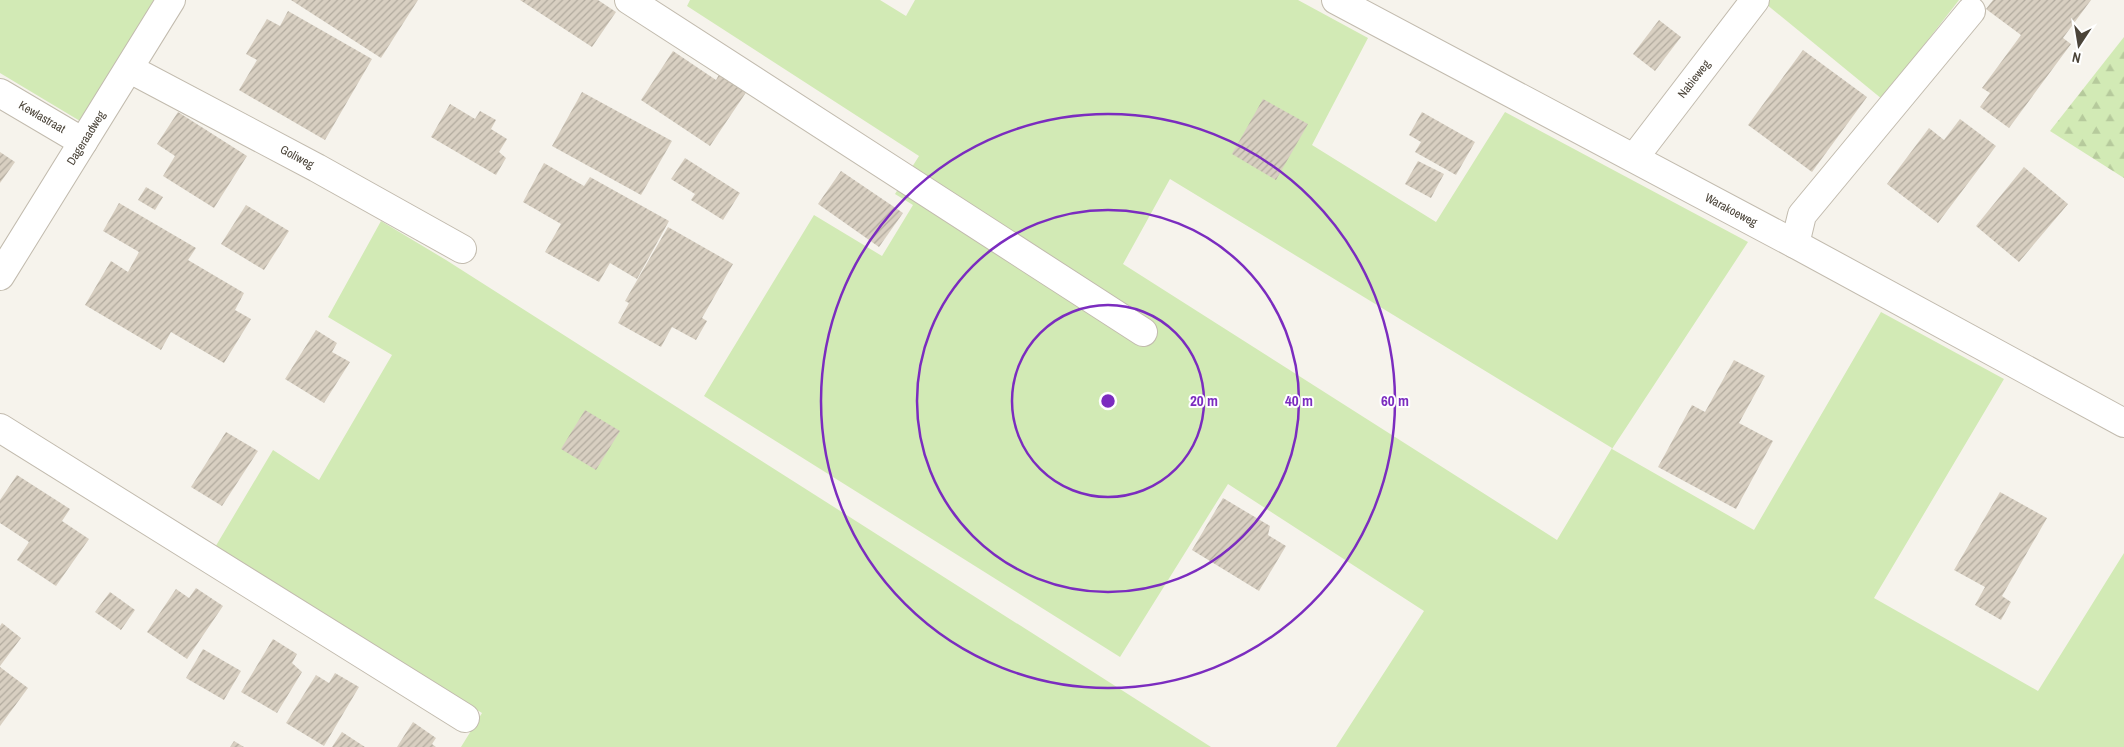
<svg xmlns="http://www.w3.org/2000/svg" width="2124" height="747" font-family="'Archivo Narrow',sans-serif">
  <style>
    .grass { fill: #d2eab5; fill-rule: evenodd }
    .forest { fill: url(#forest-firs) }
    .building { fill: url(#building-hatch) }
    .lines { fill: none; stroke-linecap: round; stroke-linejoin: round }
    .minor-casing { stroke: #c2bbae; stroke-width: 30 }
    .minor { stroke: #fff; stroke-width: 28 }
    .ring { fill: none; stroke: #7b2cbf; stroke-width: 2.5 }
    .labels { text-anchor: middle; stroke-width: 4; stroke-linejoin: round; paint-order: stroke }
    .street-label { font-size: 12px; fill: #4b4439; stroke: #fff }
    .centre { fill: #7b2cbf; stroke: #fff; stroke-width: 2.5 }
    .ring-label { font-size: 15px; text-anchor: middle; font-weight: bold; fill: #7b2cbf; stroke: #fff; stroke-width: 4; stroke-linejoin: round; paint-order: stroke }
  </style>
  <defs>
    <pattern id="forest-firs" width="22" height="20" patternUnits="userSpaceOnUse" patternTransform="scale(1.25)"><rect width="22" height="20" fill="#d2eab5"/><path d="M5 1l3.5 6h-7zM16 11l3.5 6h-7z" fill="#b6ca9c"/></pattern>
    <pattern id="building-hatch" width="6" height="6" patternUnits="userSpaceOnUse" patternTransform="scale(1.25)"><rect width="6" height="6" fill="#d8cfc1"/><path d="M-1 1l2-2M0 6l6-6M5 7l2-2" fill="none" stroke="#b1aa9e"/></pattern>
  </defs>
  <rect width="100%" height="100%" fill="#f6f3ec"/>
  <g class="grass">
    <polygon points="0,0 154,0 80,121 0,73"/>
    <path d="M690,0H880L906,16L915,0H1298L1368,38L1312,145L1436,222L1505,112L1748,242L1612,449L1754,530L1881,312L2004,379L1874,598L2038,691L2124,553V747H1336L1424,611L1228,484L1120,657L704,396L814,215L882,256L913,205L895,194L919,156L687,6ZM1170,179L1612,448L1557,540L1123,264Z"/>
    <polygon points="1770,0 1959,0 1882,99 1766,4"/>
    <polygon points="381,221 446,260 1211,747 461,747 482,713 214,549 273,450 319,480 392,355 328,317"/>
  </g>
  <polygon class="forest" points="2124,37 2124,178 2050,131"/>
  <g class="building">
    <polygon points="291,0 418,0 381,58"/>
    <polygon points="520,0 598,0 616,12 592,47"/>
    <polygon points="1993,0 2091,0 2063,38 2071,44 2009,128 1980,107 1990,93 1982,88 2021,35 1986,9"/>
    <polygon points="288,11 372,59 325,140 239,90 257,60 246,54 267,19 280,26"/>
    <polygon points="1659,20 1681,37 1655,71 1633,54"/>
    <polygon points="1803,50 1867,97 1812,172 1748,125"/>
    <polygon points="673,51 716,80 720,73 747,91 710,146 641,100"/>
    <polygon points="582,92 672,141 641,195 552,146"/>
    <polygon points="1263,99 1308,124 1276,180 1232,154"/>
    <polygon points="450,104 475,119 480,111 496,120 491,129 507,139 499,152 506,158 496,175 431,137"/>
    <polygon points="178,112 247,156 214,208 163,176 175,156 157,144"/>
    <polygon points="1422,112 1475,142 1456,175 1415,152 1421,142 1409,135"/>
    <polygon points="1960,119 1996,146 1938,223 1887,184 1929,128 1944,140"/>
    <polygon points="0,152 15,162 0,183"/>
    <polygon points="685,158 740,193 723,220 691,200 695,194 671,179"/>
    <polygon points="1418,161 1444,174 1431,198 1405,184"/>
    <polygon points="544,163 584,186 590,177 669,221 637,279 610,263 599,282 545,252 561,224 523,202"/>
    <polygon points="2024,167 2068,204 2019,262 1976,226"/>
    <polygon points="841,171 903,213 879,247 818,204"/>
    <polygon points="146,187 163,197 155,210 138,200"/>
    <polygon points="119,203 196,248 188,260 244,293 235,310 251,319 224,363 171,332 161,350 85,305 111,261 128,272 139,252 103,231"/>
    <polygon points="246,205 289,231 264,270 221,244"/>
    <polygon points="668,227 733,264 702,318 707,321 696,340 672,327 661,347 618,323 629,303 625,301"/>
    <polygon points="316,330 337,343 332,352 350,362 324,403 285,379"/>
    <polygon points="1734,360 1765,376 1739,423 1773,441 1736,509 1658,467 1692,405 1705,412"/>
    <polygon points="585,410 620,431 596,470 561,449"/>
    <polygon points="226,432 258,451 222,506 191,487"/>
    <polygon points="17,475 70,509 62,521 89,539 56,586 17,560 29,542 0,523 0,500"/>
    <polygon points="2000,492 2047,518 2002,596 2011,602 2001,620 1975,605 1985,587 1954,570"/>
    <polygon points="1223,498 1270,526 1268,535 1286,546 1259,591 1192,550"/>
    <polygon points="196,588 223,606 187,659 147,632 176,589 189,598"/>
    <polygon points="110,592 135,610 121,630 95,612"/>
    <polygon points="2,623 21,638 0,666 0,626"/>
    <polygon points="273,639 297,654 292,663 302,672 277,713 241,692"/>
    <polygon points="203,649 241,671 224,700 186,678"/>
    <polygon points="0,667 28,688 0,726"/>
    <polygon points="335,673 359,687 324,746 286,723 316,675 329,683"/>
    <polygon points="413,722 436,738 432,744 436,747 397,747"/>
    <polygon points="342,732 365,747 332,747"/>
    <polygon points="234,741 244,747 230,747"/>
  </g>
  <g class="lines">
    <defs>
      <g id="minor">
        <polyline points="629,0 1143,332"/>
        <polyline points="1336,0 1795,244 2124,423"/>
        <polyline points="130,69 317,168 462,249"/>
        <polyline points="0,93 83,142"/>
        <polyline points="1634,158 1755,0"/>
        <polyline points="1795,244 1802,215 1971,11"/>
        <polyline points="0,276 171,0"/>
        <polyline points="0,428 465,718"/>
      </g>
    </defs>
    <use href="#minor" class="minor-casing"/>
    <use href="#minor" class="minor"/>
  </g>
  <g class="ring">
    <circle cx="1108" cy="401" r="96"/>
    <circle cx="1108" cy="401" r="191"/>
    <circle cx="1108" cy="401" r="287"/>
  </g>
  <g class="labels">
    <g class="street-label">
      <text transform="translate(1694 79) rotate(-52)" y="4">Nabieweg</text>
      <text transform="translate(42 117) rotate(30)" y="4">Kewlastraat</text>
      <text transform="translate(86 138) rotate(-58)" y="4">Dageraadweg</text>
      <text transform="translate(297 157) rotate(28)" y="4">Goliweg</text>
      <text transform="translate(1731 210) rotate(28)" y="4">Warakoeweg</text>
    </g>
  </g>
  <circle cx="1108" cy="401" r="8" class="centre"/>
  <g class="ring-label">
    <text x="1204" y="406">20 m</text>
    <text x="1299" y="406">40 m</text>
    <text x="1395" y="406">60 m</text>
  </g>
  <g transform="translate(2079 45) rotate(192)" stroke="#ffffff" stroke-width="4" paint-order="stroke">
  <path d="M0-4L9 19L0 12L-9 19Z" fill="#4b4439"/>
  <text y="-8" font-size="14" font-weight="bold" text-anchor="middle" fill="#4b4439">N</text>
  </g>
</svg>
